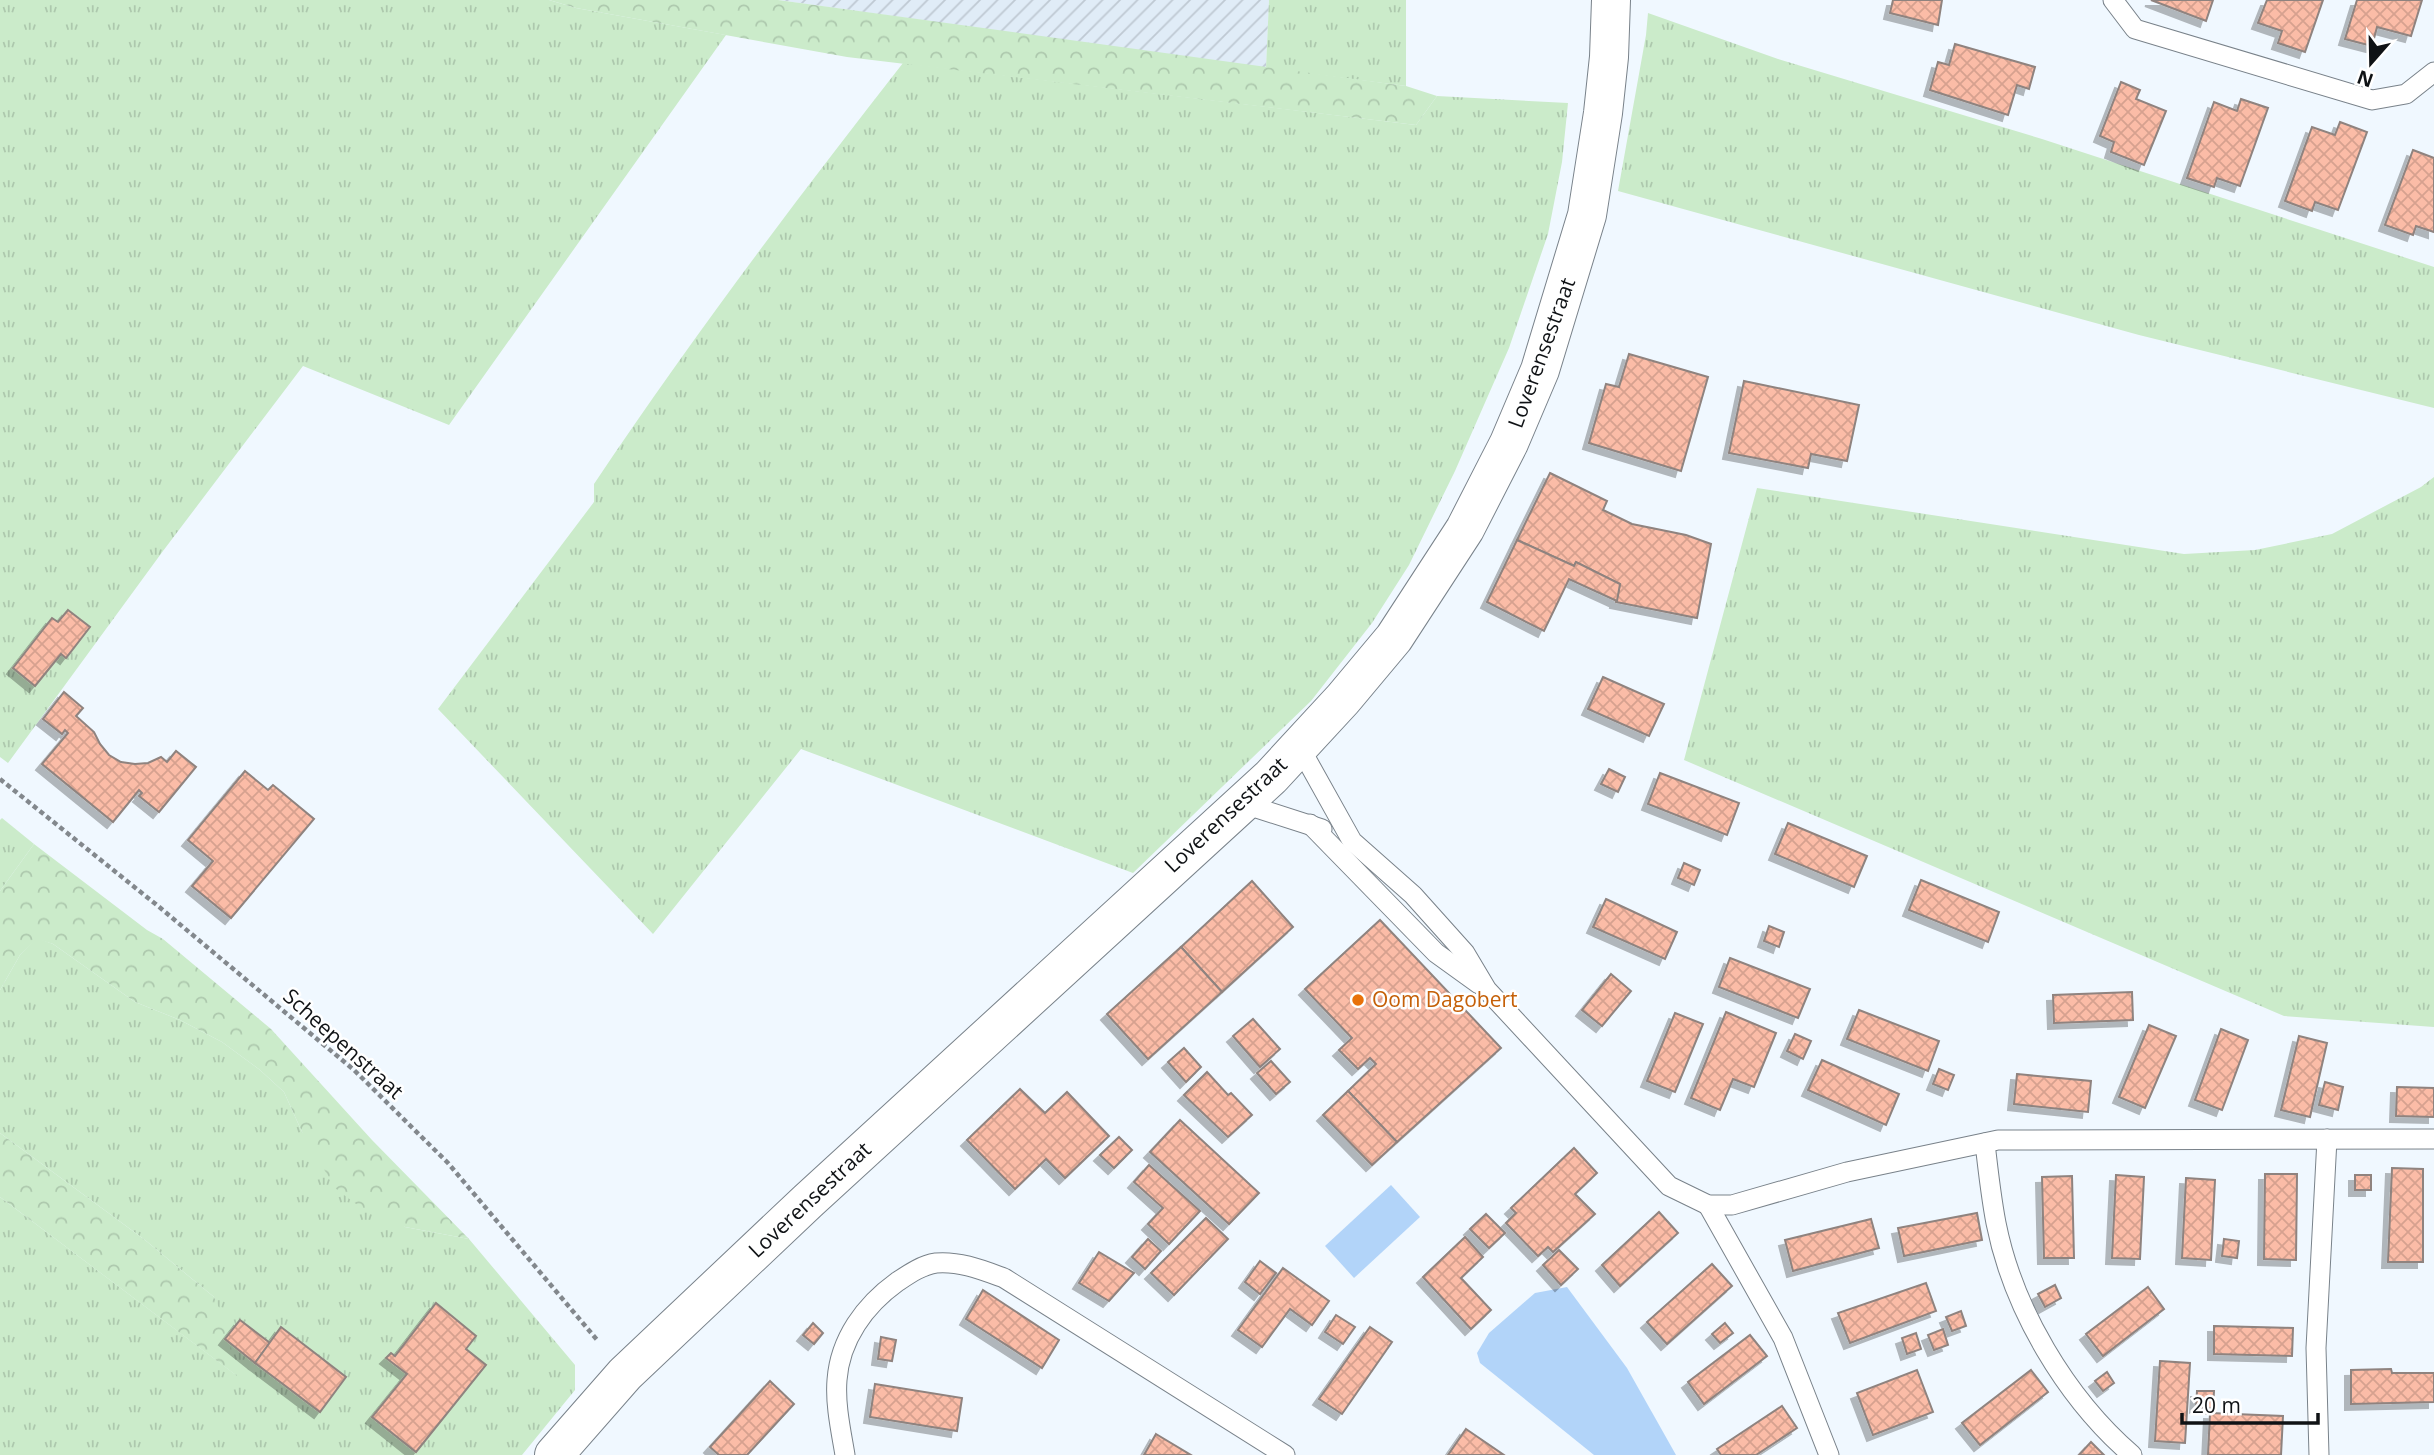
<svg xmlns="http://www.w3.org/2000/svg" width="2434" height="1455" font-family="'Open Sans',sans-serif">
  <style>
    .industrial { fill: url(#industrial-furrows) }
    .grass { fill: url(#grass-tufts) }
    .forest { fill: url(#forest-crowns) }
    .water { fill: #b2d4f9 }
    .building { fill: url(#building-cross-hatch); stroke: #8f837f; stroke-width: 2; filter: url(#shadow) }
    .lines { fill: none; stroke-linecap: round; stroke-linejoin: round }
    .lane-casing { stroke: #79828a; stroke-width: 21 }
    .street-casing { stroke: #79828a; stroke-width: 40 }
    .path { stroke: #83888d; stroke-width: 4.5; stroke-dasharray: 5 3.5; stroke-linecap: butt }
    .lane { stroke: #fff; stroke-width: 19 }
    .street { stroke: #fff; stroke-width: 38 }
    .food-dot { fill: #e8710a; stroke: #fff; stroke-width: 2.5 }
    .labels { text-anchor: middle; stroke-width: 5; stroke-linejoin: round; paint-order: stroke }
    .street-label { font-size: 21px; fill: #0f1215; stroke: #fff }
    .food-label { font-size: 21px; fill: #c56008; stroke: #fff; text-anchor: start }
  </style>
  <defs>
    <pattern id="industrial-furrows" width="10" height="10" patternUnits="userSpaceOnUse" patternTransform="scale(1.75)"><rect width="10" height="10" fill="#e0ecf7"/><path d="M-1 1l2-2M0 10L10 0M9 11l2-2" fill="none" stroke="#bfc9d3"/></pattern>
    <pattern id="grass-tufts" width="24" height="20" patternUnits="userSpaceOnUse" patternTransform="scale(1.75)"><rect width="24" height="20" fill="#cbebca"/><path d="M3 7l-1-3M5 7V3M7 7l1-3M15 17l-1-3M17 17v-4M19 17l1-3" fill="none" stroke="#adc8ad"/></pattern>
    <pattern id="forest-crowns" width="20" height="18" patternUnits="userSpaceOnUse" patternTransform="scale(1.75)"><rect width="20" height="18" fill="#cbebca"/><path d="M2 6a3 3 0 1 1 6 0M12 15a3 3 0 1 1 6 0" fill="none" stroke="#adc8ad"/></pattern>
    <pattern id="building-cross-hatch" width="8" height="8" patternUnits="userSpaceOnUse" patternTransform="scale(1.75)"><rect width="8" height="8" fill="#fbbca7"/><path d="M0 0l8 8M0 8l8-8" fill="none" stroke="#d6a18f"/></pattern>
    <filter id="shadow"><feDropShadow dx="-6" dy="6" stdDeviation="0" flood-color="#0004"/></filter>
  </defs>
  <rect width="100%" height="100%" fill="#f0f8ff"/>
  <polygon class="industrial" points="778,0 1269,0 1266,68"/>
  <g class="grass">
    <polygon points="0,0 549,0 576,8 726,35 449,425 303,366 163,551 8,763 0,757"/>
    <polygon points="1269,0 1406,0 1406,86 1266,68"/>
    <polygon points="1648,13 1778,59 2042,139 2434,267 2434,408 2139,335 1618,191 1646,35"/>
    <path d="M903,63L1416,125L1437,96L1568,103L1562,162L1548,234L1509,348L1455,471L1409,565L1372,623L1311,701L1133,873L801,749L653,934L438,709L594,502V484C691,339 796,200 903,63Z"/>
    <polygon points="2434,477 2434,1027 2284,1016 1684,760 1757,488 2184,554 2255,550 2332,534 2421,487"/>
    <polygon points="2,818 34,844 0,891 0,820"/>
    <polygon points="37,938 53,944 135,1002 180,1020 222,1042 260,1070 284,1092 302,1132 405,1227 469,1239 575,1365 575,1390 522,1455 0,1455 0,1197 236,1375 214,1297 145,1240 0,1133 0,990 20,955"/>
  </g>
  <g class="forest">
    <polygon points="549,0 778,0 1406,86 1437,96 1416,125 847,57 576,8"/>
    <polygon points="34,844 147,930 163,939 271,1029 372,1140 469,1239 405,1227 364,1210 335,1188 302,1132 284,1092 260,1070 222,1042 180,1020 135,1002 53,944 37,939 20,955 0,990 0,891"/>
    <polygon points="0,1133 145,1240 214,1297 226,1323 237,1376 0,1197"/>
  </g>
  <g class="water">
    <polygon points="1391,1185 1420,1217 1354,1278 1325,1246"/>
    <polygon points="1567,1287 1627,1368 1676,1455 1594,1455 1480,1363 1477,1353 1489,1333 1535,1293"/>
  </g>
  <g class="building">
    <polygon points="1893,0 1942,0 1938,25 1890,13"/>
    <polygon points="2151,0 2213,0 2206,21"/>
    <polygon points="2267,0 2323,0 2305,52 2278,43 2282,31 2258,23"/>
    <polygon points="2357,0 2422,0 2411,36 2377,27 2372,46 2345,39"/>
    <polygon points="1955,44 2035,67 2029,89 2017,85 2008,115 1930,90 1938,62 1949,65"/>
    <polygon points="2121,82 2140,90 2136,99 2166,111 2144,165 2111,152 2114,142 2100,136"/>
    <polygon points="2241,99 2268,108 2240,186 2217,178 2214,187 2187,178 2214,102 2237,111"/>
    <polygon points="2340,122 2367,132 2338,210 2315,202 2312,211 2285,201 2312,127 2335,135"/>
    <polygon points="2413,150 2434,158 2434,232 2416,226 2413,235 2385,225"/>
    <polygon points="1629,354 1708,377 1681,471 1589,443 1606,384 1619,387"/>
    <polygon points="1744,381 1859,405 1847,461 1811,454 1808,468 1729,453"/>
    <polygon points="1550,473 1607,501 1603,510 1632,524 1686,535 1711,544 1697,618 1616,602 1620,584 1576,562 1574,566 1517,540"/>
    <polygon points="1517,540 1574,566 1576,562 1620,584 1617,601 1569,579 1544,631 1487,602"/>
    <polygon points="68,610 90,627 66,658 61,654 35,686 13,668 52,618 58,622"/>
    <polygon points="1603,677 1664,704 1649,736 1588,709"/>
    <polygon points="64,692 83,708 76,716 94,732 100,744 109,755 121,762 135,764 148,763 161,757 167,762 176,751 196,767 159,812 139,796 142,793 139,790 113,822 42,764 68,733 65,730 62,734 43,719"/>
    <polygon points="1609,769 1625,777 1618,792 1601,784"/>
    <polygon points="245,771 268,790 273,785 314,819 231,918 192,886 213,861 188,840"/>
    <polygon points="1660,773 1739,803 1727,835 1648,804"/>
    <polygon points="1788,823 1867,856 1854,887 1775,854"/>
    <polygon points="1684,863 1700,870 1694,885 1678,878"/>
    <polygon points="1921,880 1999,912 1988,942 1909,910"/>
    <polygon points="1252,881 1293,927 1222,992 1181,947"/>
    <polygon points="1606,899 1677,932 1665,959 1593,927"/>
    <polygon points="1380,920 1501,1048 1397,1142 1348,1091 1376,1064 1370,1058 1358,1069 1339,1050 1352,1038 1305,989"/>
    <polygon points="1769,926 1784,932 1779,947 1764,941"/>
    <polygon points="1181,947 1222,992 1148,1059 1107,1014"/>
    <polygon points="1730,958 1810,989 1798,1018 1719,987"/>
    <polygon points="1611,974 1631,991 1602,1026 1582,1010"/>
    <polygon points="2132,992 2133,1020 2054,1023 2053,995"/>
    <polygon points="1859,1010 1939,1041 1928,1071 1847,1039"/>
    <polygon points="1726,1012 1776,1033 1754,1087 1733,1079 1720,1110 1691,1098"/>
    <polygon points="1675,1013 1703,1024 1675,1092 1647,1081"/>
    <polygon points="1253,1019 1280,1049 1260,1067 1233,1036"/>
    <polygon points="2149,1025 2176,1036 2145,1108 2119,1097"/>
    <polygon points="2221,1029 2248,1040 2222,1110 2195,1100"/>
    <polygon points="1795,1034 1811,1041 1803,1059 1787,1051"/>
    <polygon points="2299,1036 2327,1043 2310,1117 2281,1110"/>
    <polygon points="1184,1048 1201,1067 1186,1082 1168,1062"/>
    <polygon points="1822,1060 1899,1094 1886,1125 1808,1090"/>
    <polygon points="1271,1061 1290,1082 1276,1094 1257,1073"/>
    <polygon points="1939,1069 1954,1075 1948,1090 1933,1084"/>
    <polygon points="1207,1072 1228,1095 1231,1093 1252,1115 1228,1137 1184,1095"/>
    <polygon points="2017,1074 2091,1081 2088,1112 2014,1104"/>
    <polygon points="2325,1082 2343,1087 2338,1110 2319,1105"/>
    <polygon points="2397,1087 2434,1088 2434,1117 2396,1116"/>
    <polygon points="1020,1089 1045,1113 1067,1092 1109,1136 1065,1178 1046,1159 1015,1189 967,1140"/>
    <polygon points="1348,1091 1397,1142 1372,1165 1323,1115"/>
    <polygon points="1180,1120 1259,1193 1229,1224 1150,1152"/>
    <polygon points="1119,1137 1132,1150 1114,1168 1100,1155"/>
    <polygon points="1574,1148 1597,1173 1575,1194 1595,1214 1553,1252 1548,1247 1538,1256 1506,1223 1516,1213 1511,1208"/>
    <polygon points="1149,1165 1200,1211 1169,1244 1148,1224 1163,1208 1134,1182"/>
    <polygon points="2392,1168 2423,1169 2423,1262 2388,1262"/>
    <polygon points="2265,1174 2297,1174 2296,1260 2264,1259"/>
    <polygon points="2116,1175 2144,1177 2140,1259 2112,1258"/>
    <rect x="2355" y="1175" width="16" height="15"/>
    <polygon points="2072,1176 2074,1258 2044,1258 2042,1177"/>
    <polygon points="2186,1178 2215,1180 2211,1260 2182,1258"/>
    <polygon points="1659,1212 1678,1233 1620,1286 1602,1265"/>
    <polygon points="1977,1213 1982,1240 1904,1256 1898,1228"/>
    <polygon points="1486,1214 1505,1233 1489,1248 1470,1229"/>
    <polygon points="1206,1218 1228,1239 1174,1295 1151,1273"/>
    <polygon points="1871,1219 1879,1248 1793,1271 1785,1240"/>
    <polygon points="1465,1237 1483,1257 1461,1278 1491,1310 1471,1329 1423,1277"/>
    <polygon points="1148,1239 1161,1251 1145,1269 1132,1257"/>
    <polygon points="2224,1239 2239,1241 2237,1258 2222,1256"/>
    <polygon points="1559,1250 1578,1269 1561,1285 1543,1265"/>
    <polygon points="1099,1252 1134,1273 1109,1301 1079,1283"/>
    <polygon points="1260,1261 1276,1273 1260,1294 1245,1282"/>
    <polygon points="1712,1264 1732,1286 1667,1344 1647,1322"/>
    <polygon points="1283,1268 1329,1301 1312,1325 1290,1309 1262,1347 1238,1330"/>
    <polygon points="1926,1283 1936,1311 1850,1343 1838,1313"/>
    <polygon points="2055,1285 2061,1298 2045,1307 2038,1294"/>
    <polygon points="2148,1287 2164,1309 2103,1356 2086,1334"/>
    <polygon points="983,1290 1059,1340 1042,1368 966,1319"/>
    <polygon points="436,1303 476,1336 466,1349 486,1365 416,1452 372,1417 407,1374 386,1358 391,1353 395,1356"/>
    <polygon points="1961,1311 1966,1326 1952,1331 1946,1317"/>
    <polygon points="1336,1315 1355,1327 1343,1344 1325,1332"/>
    <polygon points="240,1320 270,1343 255,1363 225,1339"/>
    <polygon points="813,1323 823,1333 814,1344 803,1335"/>
    <polygon points="1725,1323 1733,1333 1720,1343 1712,1334"/>
    <polygon points="2214,1326 2293,1328 2292,1356 2214,1354"/>
    <polygon points="281,1327 346,1377 320,1412 255,1363"/>
    <polygon points="1370,1327 1392,1342 1342,1414 1319,1399"/>
    <polygon points="1943,1329 1948,1345 1934,1350 1928,1335"/>
    <polygon points="1916,1333 1921,1349 1907,1354 1902,1338"/>
    <polygon points="1750,1335 1767,1356 1704,1404 1688,1382"/>
    <polygon points="881,1337 896,1340 892,1361 878,1359"/>
    <polygon points="2160,1361 2190,1363 2185,1443 2155,1441"/>
    <polygon points="2391,1369 2392,1373 2434,1373 2434,1402 2351,1404 2351,1370"/>
    <polygon points="1917,1370 1933,1412 1873,1435 1857,1393"/>
    <polygon points="2031,1370 2048,1392 1980,1445 1962,1423"/>
    <polygon points="2107,1372 2114,1383 2103,1391 2095,1381"/>
    <polygon points="770,1381 794,1404 747,1455 719,1455 710,1447"/>
    <polygon points="875,1384 962,1398 957,1431 870,1417"/>
    <polygon points="2197,1391 2214,1391 2213,1408 2196,1407"/>
    <polygon points="1782,1406 1797,1428 1756,1455 1721,1455 1717,1449"/>
    <polygon points="2210,1413 2283,1416 2281,1455 2208,1455"/>
    <polygon points="1466,1429 1504,1455 1448,1455"/>
    <polygon points="1156,1434 1191,1455 1144,1455"/>
    <polygon points="2091,1442 2104,1455 2079,1455"/>
  </g>
  <g class="lines">
    <defs>
      <g id="lane">
        <polyline points="2113,0 2135,29 2372,100 2406,94 2434,72"/>
        <polyline points="1299,746 1352,841 1413,895 1465,953 1487,990 1669,1186 1708,1205 1732,1205 1847,1172 1998,1140 2434,1139"/>
        <polyline points="1241,803 1322,829"/>
        <polyline points="1310,824 1436,953 1479,984"/>
        <path d="M1985,1143C1988,1170 1991,1197 1996,1223C2013,1309 2066,1398 2132,1455"/>
        <polyline points="1708,1205 1783,1338 1829,1455"/>
        <path d="M845,1455C841,1431 835,1404 837,1380C840,1339 865,1305 897,1282C909,1274 922,1265 936,1263C960,1261 982,1270 1004,1278L1285,1455"/>
        <polyline points="2319,1455 2316,1348 2327,1139"/>
      </g>
      <polyline id="street" points="554,1455 625,1374 808,1201 1271,777 1343,699 1394,638 1465,529 1509,443 1540,370 1587,215 1603,113 1609,57 1611,0"/>
    </defs>
    <use href="#lane" class="lane-casing"/>
    <use href="#street" class="street-casing"/>
    <polyline class="path" points="0,779 158,906 354,1070 448,1163 598,1341"/>
    <use href="#lane" class="lane"/>
    <use href="#street" class="street"/>
  </g>
  <circle class="food-dot" cx="1358" cy="1000" r="7"/>
  <g class="labels">
    <g class="street-label">
      <text transform="translate(1542 353) rotate(-70)" y="7">Loverensestraat</text>
      <text transform="translate(1226 815) rotate(-43)" y="7">Loverensestraat</text>
      <text transform="translate(343 1044) rotate(42)" y="7">Scheepenstraat</text>
      <text transform="translate(810 1200) rotate(-43)" y="7">Loverensestraat</text>
    </g>
    <g class="food-label">
      <text x="1372" y="1007">Oom Dagobert</text>
    </g>
  </g>
  <g transform="translate(2371 63) rotate(200)" stroke="#ffffff" stroke-width="5" paint-order="stroke">
  <path d="M0-5L12 26L0 18L-12 26Z" fill="#0f1215"/>
  <text y="-10" font-size="19" font-weight="bold" text-anchor="middle" fill="#0f1215">N</text>
  </g>
  <path d="M2182 1413v10h136v-10" fill="none" stroke="#0f1215" stroke-width="3.5"/>
  <text x="2192" y="1413" font-size="21" fill="#0f1215" stroke="#ffffff" stroke-width="5" paint-order="stroke">20 m</text>
</svg>
